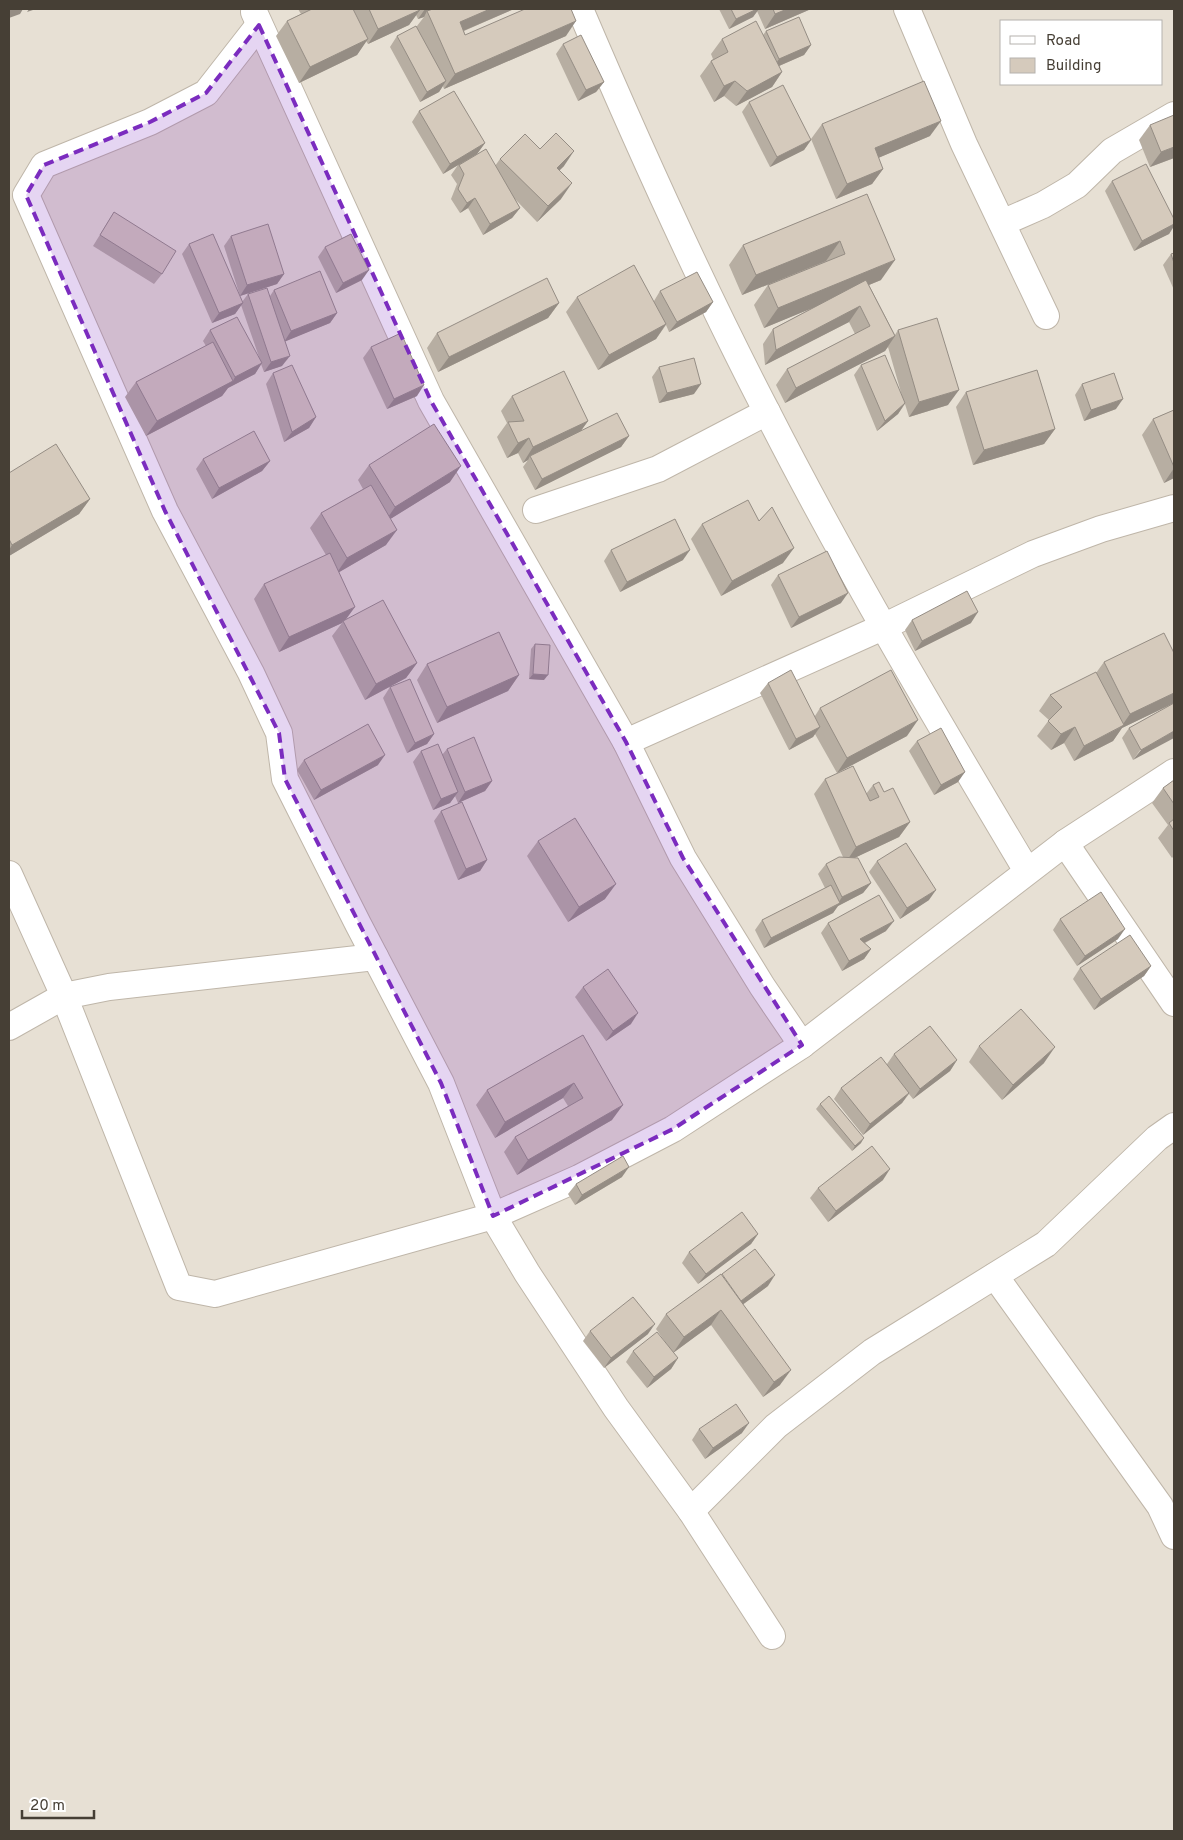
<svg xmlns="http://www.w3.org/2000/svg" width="1183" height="1840" font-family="Overpass,sans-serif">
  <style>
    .residential { fill: #e7e0d4; fill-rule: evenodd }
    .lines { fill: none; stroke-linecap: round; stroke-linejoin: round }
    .minor-casing { stroke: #bfb6a9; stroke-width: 28 }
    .minor { stroke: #fff; stroke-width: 26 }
    .wall { fill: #b7aea2 }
    .shaded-wall { fill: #958d84 }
    .building { fill: #d5cabc; stroke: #958d84 }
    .marked { fill: #7b2cbf; fill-opacity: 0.2; stroke: #7b2cbf; stroke-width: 4; stroke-dasharray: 10 6; stroke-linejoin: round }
  </style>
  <rect width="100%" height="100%" fill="#f3efe6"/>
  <path class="residential" d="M9,9H1174V1831H9ZM1002,21H1162V84H1002Z"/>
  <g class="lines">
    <defs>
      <g id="minor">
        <path d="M580,9C638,145 699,281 767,412C847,569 937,720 1027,871"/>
        <polyline points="907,9 964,144 1046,316"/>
        <polyline points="254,12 431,401 626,742 683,858 762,986 802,1045"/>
        <polyline points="259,25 206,93 150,122 44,165 26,195 165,511 251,673 279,733 285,779 358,924 441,1083 493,1216 527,1273 616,1408 691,1511 772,1636"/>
        <polyline points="1002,223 1043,205 1077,185 1112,151 1174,115"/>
        <polyline points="536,510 658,469 767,412"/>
        <polyline points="626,742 883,627 1033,554 1101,529 1174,508"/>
        <polyline points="1065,843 1174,1003"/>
        <polyline points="9,874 64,996 179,1287 215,1294 493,1216 579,1178 673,1129 802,1045 1065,843 1174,772"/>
        <polyline points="9,1027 64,996 109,987 375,957"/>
        <polyline points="995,1276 1160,1506 1174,1536"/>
        <polyline points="691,1511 776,1426 872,1352 1046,1244 1157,1138 1174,1126"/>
      </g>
    </defs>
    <use href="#minor" class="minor-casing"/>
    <use href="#minor" class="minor"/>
  </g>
  <g class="wall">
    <polygon points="298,9 514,9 464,31 465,35 566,36 444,89 443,86 439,92 420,102 390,47 397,36 417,26 424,17 418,19 416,15 409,25 368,44 366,41 357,55 299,83 276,36 287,21 301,14"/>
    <polygon points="719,9 811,9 765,29 757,11 753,17 729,29"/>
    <polygon points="766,31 811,45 804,55 779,66 782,72 772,87 736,106 724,96 714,102 700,76 711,61 713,59 711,54 722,39 763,35"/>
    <polygon points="563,44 604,82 596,92 578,101 556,54"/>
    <polygon points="749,102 811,140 804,150 770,167 742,112"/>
    <polygon points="419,111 485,143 477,154 495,166 500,159 540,149 564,166 559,171 561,199 537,222 515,199 520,208 512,218 483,235 468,208 460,213 451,199 457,184 451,175 458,165 443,174 412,122"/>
    <polygon points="822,124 930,136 878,158 883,169 872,184 836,199 811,139"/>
    <polygon points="1150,125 1174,158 1150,167 1139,140"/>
    <polygon points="1112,181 1174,219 1174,226 1169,234 1134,251 1105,191"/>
    <polygon points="867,194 881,280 869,285 895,335 898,330 948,405 909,417 905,404 898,414 877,431 854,375 861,365 902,396 888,347 885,351 785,403 776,385 787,369 855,334 849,322 765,365 763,344 773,329 814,307 764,328 754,305 768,285 826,261 742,295 729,265 743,245"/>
    <polygon points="114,212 162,274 154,284 93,246"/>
    <polygon points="231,236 284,274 277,284 240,296 224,246"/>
    <polygon points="189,244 242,302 248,294 270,296 274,290 337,313 330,323 285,341 282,366 264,372 261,364 255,374 228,388 222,396 146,436 125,397 136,382 206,346 203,341 210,330 259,357 241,305 235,314 212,323 182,254"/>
    <polygon points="325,247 362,280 336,293 318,257"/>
    <polygon points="1174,253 1174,290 1163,265 1171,254"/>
    <polygon points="660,291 713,302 706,312 669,332 666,325 656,339 598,370 566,312 577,297 654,301"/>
    <polygon points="559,303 548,318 438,372 427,348 437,333"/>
    <polygon points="371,347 417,396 387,409 363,358"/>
    <polygon points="659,367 694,394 659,403 652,377"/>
    <polygon points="273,373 316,417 309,428 284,442 266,384"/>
    <polygon points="1082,384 1116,409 1084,421 1075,395"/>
    <polygon points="966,392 1055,429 1044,444 973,465 956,407"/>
    <polygon points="512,396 588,421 581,431 629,436 621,447 535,490 523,467 528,460 523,463 518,453 507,458 497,437 507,423 501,411"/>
    <polygon points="1174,410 1174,478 1164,483 1142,435 1153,419"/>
    <polygon points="203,459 270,461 262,471 212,499 196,469"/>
    <polygon points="369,465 450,482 390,519 386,545 339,572 345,620 417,663 406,678 365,700 332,636 342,623 279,652 254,599 264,584 326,555 310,528 321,513 363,489 358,480"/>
    <polygon points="9,473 90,499 79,514 9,556"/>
    <polygon points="702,524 783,563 721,596 691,539"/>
    <polygon points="611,550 683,560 620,592 604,561"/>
    <polygon points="778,575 841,603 791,628 771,585"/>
    <polygon points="912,620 971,623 915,651 905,630"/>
    <polygon points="535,644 544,680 529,679 531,649"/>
    <polygon points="1174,653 1174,703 1122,728 1113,741 1074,761 1064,743 1051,750 1037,736 1049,720 1039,711 1050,695 1096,673 1104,662"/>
    <polygon points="427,664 519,675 508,691 437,723 417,680"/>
    <polygon points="768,683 815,716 820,708 907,736 837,773 815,734 813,737 789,750 760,693"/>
    <polygon points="390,687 434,734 427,744 407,753 383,698"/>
    <polygon points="1174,703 1133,760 1122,738 1129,728"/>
    <polygon points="917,741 958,782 934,795 909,751"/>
    <polygon points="447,749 492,781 485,791 458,803 455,796 450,803 433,810 413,762 421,751 442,755"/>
    <polygon points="304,760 378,765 314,800 297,770"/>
    <polygon points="825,779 866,794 873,785 884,792 910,822 899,837 854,858 871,883 863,893 838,906 833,913 764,948 755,930 762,920 825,888 818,874 826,864 843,857 814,794"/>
    <polygon points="1174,780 1174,856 1172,858 1158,838 1168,825 1152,803 1163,788"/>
    <polygon points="441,811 487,860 480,871 458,880 434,821"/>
    <polygon points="538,841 605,899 568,922 527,856"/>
    <polygon points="877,861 929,900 900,919 869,872"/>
    <polygon points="1060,919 1118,939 1077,966 1053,930"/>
    <polygon points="828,923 886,931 865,943 871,949 864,959 842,971 821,933"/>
    <polygon points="1151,966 1144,976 1094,1010 1073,979 1080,968"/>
    <polygon points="583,987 631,1024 606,1041 575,997"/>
    <polygon points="583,1035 612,1120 517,1175 504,1152 515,1137 568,1106 563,1098 495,1138 476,1105 487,1090"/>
    <polygon points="979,1046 1044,1063 1002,1100 969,1062"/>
    <polygon points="894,1054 957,1060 950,1071 913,1099 909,1094 902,1103 863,1135 834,1099 841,1088 887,1064"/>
    <polygon points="820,1104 861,1143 852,1151 816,1109"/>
    <polygon points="622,1177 575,1205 568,1194 576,1184"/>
    <polygon points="883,1180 828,1222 810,1198 818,1188"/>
    <polygon points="758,1234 751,1244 698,1284 682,1263 689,1252"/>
    <polygon points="768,1286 743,1304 780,1385 763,1397 711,1325 673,1353 656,1329 666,1314"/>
    <polygon points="590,1331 648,1334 604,1368 583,1341"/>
    <polygon points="633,1351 678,1358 671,1369 647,1388 626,1362"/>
    <polygon points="699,1429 742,1433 705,1459 692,1440"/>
  </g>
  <g class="shaded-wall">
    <polygon points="12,9 23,9 20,14 9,18 9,10"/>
    <polygon points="29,9 36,9 27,12"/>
    <polygon points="425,9 442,9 427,11 424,17 418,19"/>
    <polygon points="490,9 514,9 449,37 460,22"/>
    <polygon points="757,9 759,9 753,17 729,29 736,19"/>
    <polygon points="787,9 811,9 765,29 775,14"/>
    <polygon points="420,10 409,25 368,44 378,29"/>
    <polygon points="576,21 566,36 444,89 455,74"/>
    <polygon points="368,39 357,55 299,83 310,67"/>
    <polygon points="811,45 804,55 772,69 779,59"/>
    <polygon points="782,72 772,87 736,106 747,91"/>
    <polygon points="446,81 439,92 420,102 427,92"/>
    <polygon points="735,81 724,96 714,102 724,86"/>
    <polygon points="604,82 596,92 578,101 586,90"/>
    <polygon points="941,121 930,136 864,164 875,148"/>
    <polygon points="811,140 804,150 770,167 777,157"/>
    <polygon points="485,143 477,154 443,174 450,164"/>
    <polygon points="1174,147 1174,158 1150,167 1161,152"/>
    <polygon points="574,151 564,166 546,183 557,168"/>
    <polygon points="883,169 872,184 836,199 847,184"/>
    <polygon points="572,183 561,199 537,222 548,206"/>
    <polygon points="475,198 468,208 460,213 467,203"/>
    <polygon points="520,208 512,218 483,235 490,224"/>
    <polygon points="1174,224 1174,226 1169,234 1134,251 1142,241"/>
    <polygon points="840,241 826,261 742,295 756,275"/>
    <polygon points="895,260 881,280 764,328 778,308"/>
    <polygon points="369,270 362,280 336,293 343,283"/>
    <polygon points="284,274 277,284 240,296 247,285"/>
    <polygon points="713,302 706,312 669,332 677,322"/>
    <polygon points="243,303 235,314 212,323 219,313"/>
    <polygon points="559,303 548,318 438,372 449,357"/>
    <polygon points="860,306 849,322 765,365 776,350"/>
    <polygon points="337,313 330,323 284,342 291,331"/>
    <polygon points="666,324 656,339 598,370 609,355"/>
    <polygon points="895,336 885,351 785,403 796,388"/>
    <polygon points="290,356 282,366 264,372 271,362"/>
    <polygon points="262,363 255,374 228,388 222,396 146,436 157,421 233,381 235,377"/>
    <polygon points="701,384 694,394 659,403 667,393"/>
    <polygon points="424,385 417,396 387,409 394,399"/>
    <polygon points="959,390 948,405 909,417 919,402"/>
    <polygon points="1123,399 1116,409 1084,421 1091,410"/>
    <polygon points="905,403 898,414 877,431 885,421"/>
    <polygon points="316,417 309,428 284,442 292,432"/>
    <polygon points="588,421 577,436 530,456 528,460 523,463 533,447"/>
    <polygon points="1055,429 1044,444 973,465 984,450"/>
    <polygon points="629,436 621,447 535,490 542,479"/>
    <polygon points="529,438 518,453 507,458 518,443"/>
    <polygon points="270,461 262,471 212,499 219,488"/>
    <polygon points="461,466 450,482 384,523 395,507"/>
    <polygon points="1174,468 1174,478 1164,483"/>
    <polygon points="90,499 79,514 9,556 9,550 12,545"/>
    <polygon points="397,530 386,545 336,574 347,558"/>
    <polygon points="794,548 783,563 721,596 732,581"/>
    <polygon points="690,550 683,560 620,592 627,582"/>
    <polygon points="848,593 841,603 791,628 799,617"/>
    <polygon points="355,607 344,622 343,621 342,623 279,652 289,637"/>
    <polygon points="978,612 971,623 915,651 922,641"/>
    <polygon points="417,663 406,678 365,700 376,684"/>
    <polygon points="533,674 548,675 544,680 529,679"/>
    <polygon points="519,675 508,691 437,723 447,707"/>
    <polygon points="1174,693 1174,703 1122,728 1113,741 1074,761 1084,746 1121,727 1130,714"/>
    <polygon points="918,720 907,736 837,773 847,758"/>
    <polygon points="820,727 813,737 789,750 796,739"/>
    <polygon points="1075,727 1064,743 1051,750 1061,734"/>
    <polygon points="1174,731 1174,738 1133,760 1141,750"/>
    <polygon points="434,734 427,744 407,753 415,743"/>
    <polygon points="385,755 378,765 314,800 321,790"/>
    <polygon points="965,772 958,782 934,795 941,785"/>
    <polygon points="492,781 485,791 458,803 465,792"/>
    <polygon points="458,792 450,803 433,810 441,799"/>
    <polygon points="910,822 899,837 846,862 856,847"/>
    <polygon points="487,860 480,871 458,880 466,869"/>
    <polygon points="871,883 863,893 838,906 833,913 764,948 771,938 837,905 842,897"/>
    <polygon points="616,884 605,899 568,922 579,907"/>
    <polygon points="936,890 929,900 900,919 907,908"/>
    <polygon points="894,921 886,931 853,949 860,939"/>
    <polygon points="1125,929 1118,939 1077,966 1085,956"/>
    <polygon points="871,949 864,959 842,971 849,961"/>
    <polygon points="1151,966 1144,976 1094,1010 1101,999"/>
    <polygon points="638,1013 631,1024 606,1041 613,1031"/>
    <polygon points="1055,1047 1044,1063 1002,1100 1013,1085"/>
    <polygon points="957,1060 950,1071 913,1099 920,1089"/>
    <polygon points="574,1083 563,1098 495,1138 505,1122"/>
    <polygon points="909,1093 902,1103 863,1135 870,1124"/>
    <polygon points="623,1105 612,1120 517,1175 528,1160"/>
    <polygon points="864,1138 861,1143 852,1151 855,1146"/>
    <polygon points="629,1167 622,1177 575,1205 582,1195"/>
    <polygon points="890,1169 883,1180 828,1222 836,1211"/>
    <polygon points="758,1234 751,1244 698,1284 706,1274"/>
    <polygon points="775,1275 768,1286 734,1311 741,1301"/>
    <polygon points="721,1310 711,1325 673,1353 684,1337"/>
    <polygon points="655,1324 648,1334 604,1368 611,1358"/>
    <polygon points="678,1358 671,1369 647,1388 654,1377"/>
    <polygon points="791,1370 780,1385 763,1397 774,1382"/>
    <polygon points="749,1423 742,1433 705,1459 713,1448"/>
  </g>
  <g class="building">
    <polygon points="312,9 353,9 368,39 310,67 287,21"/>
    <polygon points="369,9 419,9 420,10 378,29"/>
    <polygon points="433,9 490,9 460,22 465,35 525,9 571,9 576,21 455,74 427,11"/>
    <polygon points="731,9 757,9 736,19"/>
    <polygon points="773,9 787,9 775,14"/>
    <polygon points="799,17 811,45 779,59 766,31"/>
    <polygon points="756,21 782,72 747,91 735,81 724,86 711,61 728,52 722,39"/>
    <polygon points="416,26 446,81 427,92 397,36"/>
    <polygon points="581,35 604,82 586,90 563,44"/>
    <polygon points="924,81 941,121 875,148 883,169 847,184 822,124"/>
    <polygon points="783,85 811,140 777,157 749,102"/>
    <polygon points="454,91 485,143 450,164 419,111"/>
    <polygon points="1174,115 1174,147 1161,152 1150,125"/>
    <polygon points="556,133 574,151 557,168 572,183 548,206 500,159 525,134 540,149"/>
    <polygon points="486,149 520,208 490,224 475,198 467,203 458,189 464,174 459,165"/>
    <polygon points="1146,164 1174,219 1174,224 1142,241 1112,181"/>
    <polygon points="867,194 895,260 778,308 768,285 845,254 840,241 756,275 743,245"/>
    <polygon points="114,212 176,251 162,274 100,235"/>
    <polygon points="268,224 284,274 247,285 231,236"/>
    <polygon points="213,234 243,303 219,313 189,244"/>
    <polygon points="351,234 369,270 343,283 325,247"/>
    <polygon points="1174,253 1174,263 1171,254"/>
    <polygon points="634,265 666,324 609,355 577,297"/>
    <polygon points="320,271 337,313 291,331 274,290"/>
    <polygon points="697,272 713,302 677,322 660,291"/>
    <polygon points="547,278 559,303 449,357 437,333"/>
    <polygon points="866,280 895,336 796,388 787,369 870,326 860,306 776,350 773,329"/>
    <polygon points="267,288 290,356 271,362 248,294"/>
    <polygon points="237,317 262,363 235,377 210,330"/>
    <polygon points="937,318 959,390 919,402 898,330"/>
    <polygon points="401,333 424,385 394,399 371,347"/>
    <polygon points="213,342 233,381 157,421 136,382"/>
    <polygon points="885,355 905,403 885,421 861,365"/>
    <polygon points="694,358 701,384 667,393 659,367"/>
    <polygon points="292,365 316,417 292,432 273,373"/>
    <polygon points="1037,370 1055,429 984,450 966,392"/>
    <polygon points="564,371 588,421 533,447 529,438 518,443 508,422 524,421 512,396"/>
    <polygon points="1114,373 1123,399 1091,410 1082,384"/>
    <polygon points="1174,410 1174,467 1153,419"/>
    <polygon points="617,413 629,436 542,479 530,456"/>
    <polygon points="434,424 461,466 395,507 369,465"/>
    <polygon points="254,431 270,461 219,488 203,459"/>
    <polygon points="56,444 90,499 12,545 9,539 9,473"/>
    <polygon points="371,485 397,530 347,558 321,513"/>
    <polygon points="748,500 759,521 772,507 794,548 732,581 702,524"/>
    <polygon points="675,519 690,550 627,582 611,550"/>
    <polygon points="827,551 848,593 799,617 778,575"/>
    <polygon points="330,553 355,607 289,637 264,584"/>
    <polygon points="967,591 978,612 922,641 912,620"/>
    <polygon points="383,600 417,663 376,684 343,621"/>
    <polygon points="499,632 519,675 447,707 427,664"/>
    <polygon points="1164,633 1174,653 1174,693 1130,714 1104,662"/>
    <polygon points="535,644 550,645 548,675 533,674"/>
    <polygon points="791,670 820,727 796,739 768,683"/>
    <polygon points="891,670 918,720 847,758 820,708"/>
    <polygon points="1096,672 1124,725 1084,746 1075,727 1061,734 1048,721 1062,707 1050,695"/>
    <polygon points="410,679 434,734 415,743 390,687"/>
    <polygon points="1174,703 1174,731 1141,750 1129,728"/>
    <polygon points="368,724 385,755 321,790 304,760"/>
    <polygon points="941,728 965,772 941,785 917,741"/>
    <polygon points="474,737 492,781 465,792 447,749"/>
    <polygon points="438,744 458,792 441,799 421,751"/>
    <polygon points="853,766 870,801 879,797 873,785 879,782 884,792 893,788 910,822 856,847 825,779"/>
    <polygon points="1174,780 1174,804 1163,788"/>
    <polygon points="462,802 487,860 466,869 441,811"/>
    <polygon points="575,818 616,884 579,907 538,841"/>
    <polygon points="1174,819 1174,831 1169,823"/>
    <polygon points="906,843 936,890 907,908 877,861"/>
    <polygon points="839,857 858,858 871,883 842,897 826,864"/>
    <polygon points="831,885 840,903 771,938 762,920"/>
    <polygon points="1101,892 1125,929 1085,956 1060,919"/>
    <polygon points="879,895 894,921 860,939 871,949 849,961 828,923"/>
    <polygon points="1130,935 1151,966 1101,999 1080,968"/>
    <polygon points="608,969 638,1013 613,1031 583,987"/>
    <polygon points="1021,1009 1055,1047 1013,1085 979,1046"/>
    <polygon points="930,1026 957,1060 920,1089 894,1054"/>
    <polygon points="583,1035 623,1105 528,1160 515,1137 583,1098 574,1083 505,1122 487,1090"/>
    <polygon points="881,1057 909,1093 870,1124 841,1088"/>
    <polygon points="829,1096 864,1138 855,1146 820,1104"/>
    <polygon points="872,1146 890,1169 836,1211 818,1188"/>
    <polygon points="623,1156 629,1167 582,1195 576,1184"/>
    <polygon points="742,1212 758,1234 706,1274 689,1252"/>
    <polygon points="755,1249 775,1275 741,1301 722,1274"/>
    <polygon points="721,1274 791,1370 774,1382 721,1310 684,1337 666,1314"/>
    <polygon points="633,1297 655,1324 611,1358 590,1331"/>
    <polygon points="657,1332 678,1358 654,1377 633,1351"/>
    <polygon points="736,1404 749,1423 713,1448 699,1429"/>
  </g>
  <path class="marked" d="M259,25L431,401L626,742L683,858L802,1045L673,1129L493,1216L441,1083L285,779L279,733L165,511L26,195L44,165L150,122L206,93Z"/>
  <rect width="1183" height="1840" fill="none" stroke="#463f35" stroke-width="20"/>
  <rect x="1000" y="20" width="162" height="65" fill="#ffffff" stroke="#b5b2ae"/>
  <rect x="1010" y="36" width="25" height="8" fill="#ffffff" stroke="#b5b2ae"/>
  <text x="1046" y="45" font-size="15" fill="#463f35">Road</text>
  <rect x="1010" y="58" width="25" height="15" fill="#d5cabc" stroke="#b5b2ae"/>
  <text x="1046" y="70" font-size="15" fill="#463f35">Building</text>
  <path d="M22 1810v8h72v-8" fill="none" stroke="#463f35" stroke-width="2.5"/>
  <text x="30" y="1810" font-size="15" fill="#463f35" stroke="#ffffff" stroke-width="4" paint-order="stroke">20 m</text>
</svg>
